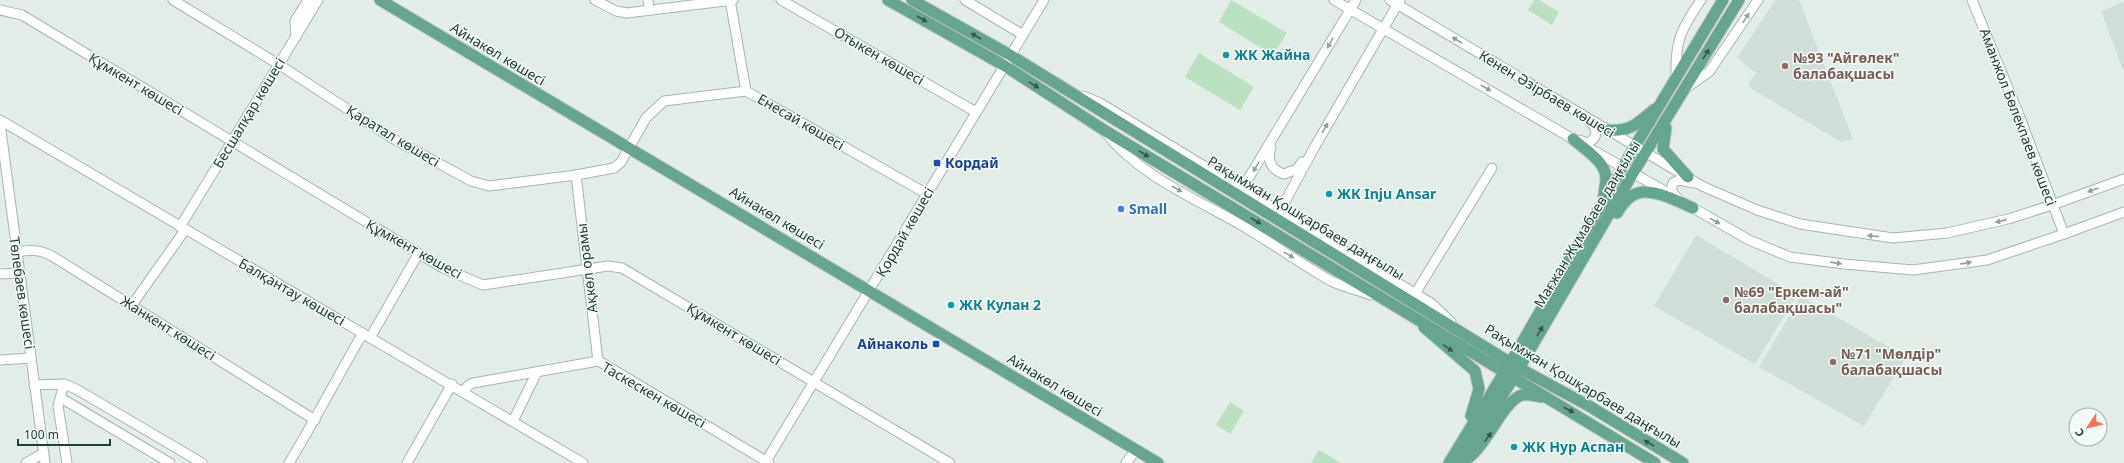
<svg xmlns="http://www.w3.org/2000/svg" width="2124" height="463" font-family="'Noto Sans',sans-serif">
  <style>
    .built { fill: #d1ded7 }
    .green { fill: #bbdfc1 }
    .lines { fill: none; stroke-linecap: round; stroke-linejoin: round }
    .minor-casing { stroke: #a5b6af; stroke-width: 11 }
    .major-casing { stroke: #c1cac6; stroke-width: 13 }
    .minor { stroke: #fff; stroke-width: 9 }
    .major { stroke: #66a58e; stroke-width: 11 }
    .oneway { fill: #90a09a }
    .oneway2 { fill: #33594b }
    .culture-dot { fill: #0f9aa8; stroke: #f4faf6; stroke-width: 1.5 }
    .education-dot { fill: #8d6e63; stroke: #f4faf6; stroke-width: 1.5 }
    .transit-dot { fill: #1a4fb4; stroke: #f4faf6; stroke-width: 1.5 }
    .shop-dot { fill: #3f7fe0; stroke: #f4faf6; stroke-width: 1.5 }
    .labels { text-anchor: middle; stroke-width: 3; stroke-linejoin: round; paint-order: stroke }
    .street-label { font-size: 14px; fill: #224035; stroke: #f4faf6 }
    .culture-label { font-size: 14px; font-weight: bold; fill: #0d838f; stroke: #f4faf6; text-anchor: start }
    .education-label { font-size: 14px; font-weight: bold; fill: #785e54; stroke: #f4faf6; text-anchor: start }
    .transit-label { font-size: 14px; font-weight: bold; fill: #164399; stroke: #f4faf6; text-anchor: start }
    .shop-label { font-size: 14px; font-weight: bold; fill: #366cbe; stroke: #f4faf6; text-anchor: start }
  </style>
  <rect width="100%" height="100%" fill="#e3eee8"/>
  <g class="built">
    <polygon points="1775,0 1799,0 1853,139 1841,142 1752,89 1749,85 1749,82 1756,73 1737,58"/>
    <polygon points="2124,2 2124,72 2101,11"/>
    <polygon points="1696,235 1797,295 1755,364 1654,306"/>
    <polygon points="1801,296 1906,357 1864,426 1759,367"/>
  </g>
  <g class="green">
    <polygon points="1231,0 1287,33 1273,55 1219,22"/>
    <polygon points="1534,0 1539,0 1559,12 1552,25 1528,10"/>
    <polygon points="1199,53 1254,87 1240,110 1185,77"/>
    <polygon points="1230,402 1244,411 1230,434 1216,425"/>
    <polygon points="1319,450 1341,463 1311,463"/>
  </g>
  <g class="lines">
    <defs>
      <g id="minor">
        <polyline points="173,0 278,64 392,138 471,181 489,186 576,175 614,168 621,162 646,118 664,101 746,91 927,194"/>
        <polyline points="595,0 616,11 627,13 733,0"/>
        <polyline points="648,0 649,10"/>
        <polyline points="730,0 746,91"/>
        <polyline points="781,0 976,112"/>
        <polyline points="965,0 1023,35"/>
        <polyline points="1334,0 1578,142"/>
        <polyline points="1390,0 1702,186 1757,210 1800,224 1893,238 1947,233 2008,219 2052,205 2124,179"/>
        <polyline points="1972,0 2019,115 2064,234"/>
        <polyline points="0,10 22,15 443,268 483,285 608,266 622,268 950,463"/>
        <polyline points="296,37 295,21 308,0"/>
        <path d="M1676,78C1675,41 1680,31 1701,0"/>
        <polyline points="1686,88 1709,72 1758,0"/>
        <polyline points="1083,96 1100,103 1431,303 1451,322"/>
        <polyline points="0,120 583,463"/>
        <polyline points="0,123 45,463"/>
        <path d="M1106,133C1138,175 1198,200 1243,226C1273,244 1301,264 1331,281C1343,287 1358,290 1371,295"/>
        <path d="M1579,140L1587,143C1600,138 1597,128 1588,120"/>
        <path d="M1271,147C1266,161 1272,170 1284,174L1297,169L1302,162"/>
        <polyline points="1589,148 1670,194"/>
        <polyline points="576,175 598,361"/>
        <polyline points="1242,189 1356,0"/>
        <polyline points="1677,198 1671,190 1673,183 1679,180 1694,183"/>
        <polyline points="1688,205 1749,240 1790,257 1844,264 1913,270 1987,260 2064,234 2124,212"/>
        <polyline points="1280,211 1314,148 1400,0"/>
        <polyline points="180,227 318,0"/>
        <path d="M16,252C30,250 39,249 52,256L315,420"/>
        <polyline points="0,274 20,273"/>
        <polyline points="1415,294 1492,168"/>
        <polyline points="132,305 185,230"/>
        <polyline points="370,338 418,254"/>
        <polyline points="0,360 31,358"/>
        <polyline points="64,384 58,406 67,463"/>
        <polyline points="34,385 64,384 76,389 202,463"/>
        <polyline points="463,391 469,385 473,383 598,361 604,364 769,463"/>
        <polyline points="61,398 170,463"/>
        <polyline points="513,421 537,372"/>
        <polyline points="26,463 44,453"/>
        <path d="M289,463C315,420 338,376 363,333"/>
        <polyline points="407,463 452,384"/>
        <polyline points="765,463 1044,0"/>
        <polyline points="1126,463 1136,450"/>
      </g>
      <g id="major">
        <polyline points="380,0 1158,463"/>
        <polyline points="888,0 1005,66 1104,130 1655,463"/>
        <polyline points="912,0 1010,55 1519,368 1589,406 1683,463"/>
        <polyline points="1666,128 1663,149 1688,177"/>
        <path d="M1608,130C1632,132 1637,123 1655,109"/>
        <path d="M1573,139C1585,150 1607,162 1606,180C1605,188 1603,194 1604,202"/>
        <path d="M1617,213C1622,205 1628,196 1638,193C1653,188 1679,202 1693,208"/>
        <polyline points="1424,327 1475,371 1479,389 1471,416"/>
        <path d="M1467,459C1488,444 1503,401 1522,395C1528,394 1535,396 1541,397"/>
        <polyline points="1449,463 1519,348 1635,146 1723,0"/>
        <polyline points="1459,463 1514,377 1633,173 1739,0"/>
      </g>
    </defs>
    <use href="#minor" class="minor-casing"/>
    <use href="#major" class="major-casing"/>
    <use href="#minor" class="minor"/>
    <use href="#major" class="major"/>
  </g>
  <defs><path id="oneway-solid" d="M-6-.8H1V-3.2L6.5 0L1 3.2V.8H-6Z"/></defs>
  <g class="oneway">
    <use href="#oneway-solid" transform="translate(1746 18) rotate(-57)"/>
    <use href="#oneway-solid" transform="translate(1457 40) rotate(-149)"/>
    <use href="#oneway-solid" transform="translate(1330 43) rotate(120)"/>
    <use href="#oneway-solid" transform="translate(1486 88) rotate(30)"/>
    <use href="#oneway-solid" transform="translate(1325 128) rotate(-60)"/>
    <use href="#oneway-solid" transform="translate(1256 167) rotate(121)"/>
    <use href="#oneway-solid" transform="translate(1177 189) rotate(30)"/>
    <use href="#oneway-solid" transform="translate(2093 190) rotate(160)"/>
    <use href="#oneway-solid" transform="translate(1715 221) rotate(29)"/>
    <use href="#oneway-solid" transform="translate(2001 221) rotate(167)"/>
    <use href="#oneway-solid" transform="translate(1873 236) rotate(-174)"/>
    <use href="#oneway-solid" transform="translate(1289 255) rotate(31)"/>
    <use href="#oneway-solid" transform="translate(1836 263) rotate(8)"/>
    <use href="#oneway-solid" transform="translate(1966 263) rotate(-9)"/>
  </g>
  <g class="oneway2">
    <use href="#oneway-solid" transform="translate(922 19) rotate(30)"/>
    <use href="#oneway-solid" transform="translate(976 36) rotate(-150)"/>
    <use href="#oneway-solid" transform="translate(1706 54) rotate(-59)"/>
    <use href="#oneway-solid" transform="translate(1034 85) rotate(32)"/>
    <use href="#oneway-solid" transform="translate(1144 154) rotate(31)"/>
    <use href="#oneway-solid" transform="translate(1256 221) rotate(31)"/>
    <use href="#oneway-solid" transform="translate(1540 331) rotate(-60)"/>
    <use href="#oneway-solid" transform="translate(1448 348) rotate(34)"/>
    <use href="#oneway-solid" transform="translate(1569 410) rotate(28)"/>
    <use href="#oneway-solid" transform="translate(1488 437) rotate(-55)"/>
    <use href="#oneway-solid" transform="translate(1649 443) rotate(-149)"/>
  </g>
  <g class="culture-dot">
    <circle cx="1226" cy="55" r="4"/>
    <circle cx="1329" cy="194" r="4"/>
    <circle cx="951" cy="305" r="4"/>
    <circle cx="1514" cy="447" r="4"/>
  </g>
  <g class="education-dot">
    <circle cx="1785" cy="66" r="4"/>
    <circle cx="1726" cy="300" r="4"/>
    <circle cx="1833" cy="362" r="4"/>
  </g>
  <g class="transit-dot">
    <rect x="933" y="159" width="8" height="8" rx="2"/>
    <rect x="932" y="340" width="8" height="8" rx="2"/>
  </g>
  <circle class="shop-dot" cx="1121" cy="209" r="4"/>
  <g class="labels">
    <g class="street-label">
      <text transform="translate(498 54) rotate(31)" y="5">Айнакөл көшесі</text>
      <text transform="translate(879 56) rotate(30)" y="5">Отыкен көшесі</text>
      <text transform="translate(136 84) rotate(31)" y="5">Құмкент көшесі</text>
      <text transform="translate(1547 94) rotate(31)" y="5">Кенен Әзірбаев көшесі</text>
      <text transform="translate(249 113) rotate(-59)" y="5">Бесшалқар көшесі</text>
      <text transform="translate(2018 117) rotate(69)" y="5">Аманжол Бөлекпаев көшесі</text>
      <text transform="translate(801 122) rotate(30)" y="5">Енесай көшесі</text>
      <text transform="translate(393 136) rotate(31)" y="5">Қаратал көшесі</text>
      <text transform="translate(777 218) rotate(31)" y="5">Айнакөл көшесі</text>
      <text transform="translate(1306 218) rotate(31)" y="5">Рақымжан Қошқарбаев даңғылы</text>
      <text transform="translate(1587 224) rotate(-59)" y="5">Мағжан Жұмабаев даңғылы</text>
      <text transform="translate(905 232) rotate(-60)" y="5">Қордай көшесі</text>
      <text transform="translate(414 249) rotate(29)" y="5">Құмкент көшесі</text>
      <text transform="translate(587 268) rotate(-97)" y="5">Ақкөл орамы</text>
      <text transform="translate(292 292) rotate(30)" y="5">Балқантау көшесі</text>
      <text transform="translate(22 293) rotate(82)" y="5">Төлебаев көшесі</text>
      <text transform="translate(168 328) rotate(32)" y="5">Жанкент көшесі</text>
      <text transform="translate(734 334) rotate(31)" y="5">Құмкент көшесі</text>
      <text transform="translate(1055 385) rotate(31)" y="5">Айнакөл көшесі</text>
      <text transform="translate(1583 386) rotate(31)" y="5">Рақымжан Қошқарбаев даңғылы</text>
      <text transform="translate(654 395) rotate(30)" y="5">Таскескен көшесі</text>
    </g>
    <g class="culture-label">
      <text x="1234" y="60">ЖК Жайна</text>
      <text x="1337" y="199">ЖК Inju Ansar</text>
      <text x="959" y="310">ЖК Кулан 2</text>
      <text x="1522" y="452">ЖК Нур Аспан</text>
    </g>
    <g class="education-label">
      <text x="1793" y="63">№93 "Айгөлек"<tspan x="1793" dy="16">балабақшасы</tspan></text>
      <text x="1734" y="297">№69 "Еркем-ай"<tspan x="1734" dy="16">балабақшасы"</tspan></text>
      <text x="1841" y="359">№71 "Мөлдір"<tspan x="1841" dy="16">балабақшасы</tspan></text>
    </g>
    <g class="transit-label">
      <text x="945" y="168">Кордай</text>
      <text x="928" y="349" text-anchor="end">Айнаколь</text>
    </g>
    <g class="shop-label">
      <text x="1129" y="214">Small</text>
    </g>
  </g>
  <g transform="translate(2088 427) rotate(235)"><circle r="19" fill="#f4faf6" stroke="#a0b0a9"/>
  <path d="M0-3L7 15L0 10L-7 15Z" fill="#f76f57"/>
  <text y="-6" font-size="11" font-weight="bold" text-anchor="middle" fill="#224035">С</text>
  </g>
  <path d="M18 439v6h92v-6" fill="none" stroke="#224035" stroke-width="2"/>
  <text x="24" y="439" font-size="12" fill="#224035" stroke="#f4faf6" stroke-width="3" paint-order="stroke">100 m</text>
</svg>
